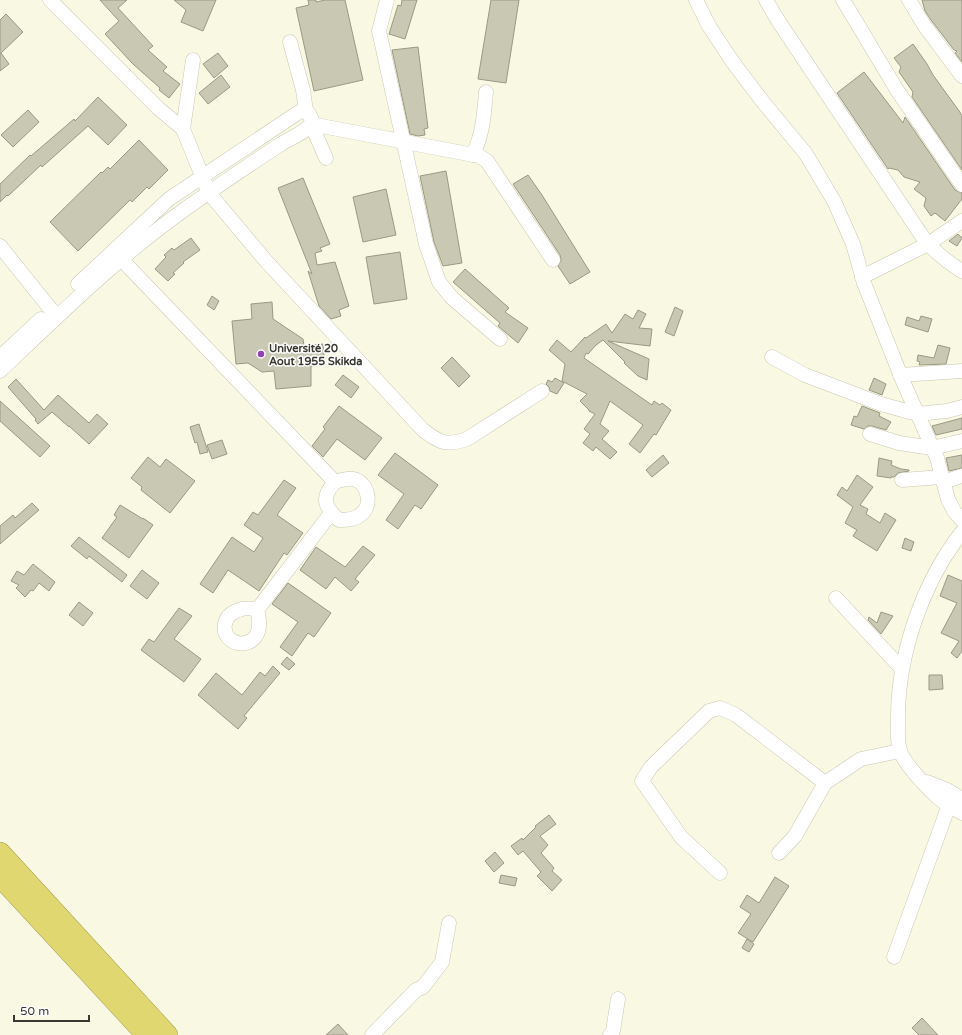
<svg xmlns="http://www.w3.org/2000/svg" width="962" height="1035" font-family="'Varela Round',sans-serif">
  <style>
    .building { fill: #c9c8b3; stroke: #9a9984 }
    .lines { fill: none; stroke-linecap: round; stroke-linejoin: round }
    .minor-casing { stroke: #c9c8b3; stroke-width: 15 }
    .highway-casing { stroke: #a7a05a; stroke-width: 22 }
    .minor { stroke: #fff; stroke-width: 14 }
    .highway { stroke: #e1d770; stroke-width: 21 }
    .poi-dot { fill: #9042b2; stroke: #fff; stroke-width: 1.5 }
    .labels { text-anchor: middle; stroke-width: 3; stroke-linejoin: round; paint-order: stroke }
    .poi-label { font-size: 11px; font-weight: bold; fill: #3a3931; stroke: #fff; text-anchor: start }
  </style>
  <rect width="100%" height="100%" fill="#f9f8e2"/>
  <g class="building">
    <polygon points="100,0 127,0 118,8 153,46 148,50 167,67 163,71 180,84 169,98 159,90 160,88 133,64 105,34 119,21"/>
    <polygon points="174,0 216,0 203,31 181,22 186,10"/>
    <polygon points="308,0 316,0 316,2 325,0 345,0 363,80 314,91 296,8 309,5"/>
    <polygon points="402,0 417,0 405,39 389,34 398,5 401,6"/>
    <polygon points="491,0 519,0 506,83 478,79"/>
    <polygon points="922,0 962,0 962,62 955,53 957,51 954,50 931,20 925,11"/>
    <polygon points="6,14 23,32 1,53 9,64 0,71 0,20"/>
    <polygon points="913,44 927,64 933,75 962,115 962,170 912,97 913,92 899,72 901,67 894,58"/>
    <polygon points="418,47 428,128 424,129 425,135 418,136 410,134 392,50"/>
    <polygon points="218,53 228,66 214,78 203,64"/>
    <polygon points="864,72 903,123 905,117 955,190 962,193 962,199 945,221 935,213 931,216 924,206 926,198 914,189 920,182 904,177 898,170 889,168 888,169 837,93"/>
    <polygon points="221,75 230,87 208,104 199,93"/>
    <polygon points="98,97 127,125 108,145 88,126 42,167 41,165 8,196 7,195 0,202 0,184 30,155 31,156 74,119 75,121"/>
    <polygon points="28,110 39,122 13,147 1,135"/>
    <polygon points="139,140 168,170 149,189 147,187 132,202 130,200 78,251 50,222 101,172 102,173 108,167 110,169"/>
    <polygon points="446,171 462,263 443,266 434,242 420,176"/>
    <polygon points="528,175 542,195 590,272 570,284 558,266 561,260 560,255 513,184"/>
    <polygon points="303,178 330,244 320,248 322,251 315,253 317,265 335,262 349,306 339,310 341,316 331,319 319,306 308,271 312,274 278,188"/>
    <polygon points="386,189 396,235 363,242 353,197"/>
    <polygon points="958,234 962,238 957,246 949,241"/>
    <polygon points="191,238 200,250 183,262 184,263 173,273 175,274 168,281 155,269 166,257 164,255 172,248 174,250"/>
    <polygon points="400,252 407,299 374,304 366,257"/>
    <polygon points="465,269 509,308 505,312 528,328 518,343 498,326 500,323 453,282"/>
    <polygon points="212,296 219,301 214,310 207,305"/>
    <polygon points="272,302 273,319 303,339 304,346 323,344 325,365 311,366 311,386 276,389 274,371 262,372 248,363 236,364 232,321 252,319 251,304"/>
    <polygon points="675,307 683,311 674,336 665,332"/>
    <polygon points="638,310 646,314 639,328 652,329 650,346 608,341 649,359 647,380 638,376 624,363 625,362 603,340 596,345 588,354 586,353 584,358 652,405 654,401 660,405 662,403 671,410 656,435 654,434 640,453 629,444 643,425 610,401 600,424 609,431 602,439 617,452 610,459 596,447 593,451 583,443 590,434 584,429 595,414 589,411 589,410 580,401 587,394 562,381 565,364 549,350 557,340 571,352 585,337 586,338 606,324 612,333 625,314 633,319"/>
    <polygon points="921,316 932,319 928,332 905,325 907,317 919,321"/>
    <polygon points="938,345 950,348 946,364 919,365 920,362 917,361 918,355 934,358"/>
    <polygon points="452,357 470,376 459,387 441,368"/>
    <polygon points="343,375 359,387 351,398 335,385"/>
    <polygon points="555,378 564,383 557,394 550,391 549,387 546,384 548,380 552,382"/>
    <polygon points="874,378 886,384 882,395 869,390"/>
    <polygon points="16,379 44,410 58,395 89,423 97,414 108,424 89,444 69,426 69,427 52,412 38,424 35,420 36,419 8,387"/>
    <polygon points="0,401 50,446 40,457 0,421"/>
    <polygon points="339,406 382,438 365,460 337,439 323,457 312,446 325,429 323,427"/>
    <polygon points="862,406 880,413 879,416 891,422 886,430 872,426 868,426 864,429 851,425 854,416 857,417"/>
    <polygon points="962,418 962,429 936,435 932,426"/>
    <polygon points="199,424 208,452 200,454 197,442 195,443 190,427"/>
    <polygon points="222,440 227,454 212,459 207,445"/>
    <polygon points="395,453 438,485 421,509 415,505 398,529 386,520 404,494 378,475"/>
    <polygon points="663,455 669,463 652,477 646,470"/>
    <polygon points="962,455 962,468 949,471 946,458"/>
    <polygon points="148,457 160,467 166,459 195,481 170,513 141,490 142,487 131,478"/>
    <polygon points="879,458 892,461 891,465 901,469 909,470 909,471 898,473 894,477 891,477 891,478 877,476"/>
    <polygon points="857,475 873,487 860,505 868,509 866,514 880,523 885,513 896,520 877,551 853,536 857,530 845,523 853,507 837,495 842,487 847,491"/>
    <polygon points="284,480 296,488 277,515 303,533 287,555 284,553 259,591 228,570 213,593 200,584 232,537 254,552 263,538 244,525 253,512 258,515"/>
    <polygon points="32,503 39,510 0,544 0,526 13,515 15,518"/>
    <polygon points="120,505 143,519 143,518 153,525 129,558 102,538 117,517 114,515"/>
    <polygon points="79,537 127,575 122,582 89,556 87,559 71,546"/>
    <polygon points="905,538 914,542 911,551 902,548"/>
    <polygon points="363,546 375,555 355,579 359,582 351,591 335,577 326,589 300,570 316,547 345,567"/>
    <polygon points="33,564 55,582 49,591 39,583 33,591 31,590 25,597 16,588 19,585 11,581 17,571 24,575"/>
    <polygon points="142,570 159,583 147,599 130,586"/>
    <polygon points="948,575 962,581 962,651 957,658 951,653 959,641 941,633 957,603 940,596"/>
    <polygon points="288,583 331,613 314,637 308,633 292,656 280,647 298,622 272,604"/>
    <polygon points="79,602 93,613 83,626 69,615"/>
    <polygon points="179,608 192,616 174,639 201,659 184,682 141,650 149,639 154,642"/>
    <polygon points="881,612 893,616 881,634 868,620 869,617 877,623"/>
    <polygon points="287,657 295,664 289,670 281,664"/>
    <polygon points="273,666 280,673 244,716 247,718 238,729 198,695 216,673 242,695 260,672 265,676"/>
    <polygon points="929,675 942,675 943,689 929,690"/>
    <polygon points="549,815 556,824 540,836 548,845 541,853 554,868 552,871 562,880 552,891 537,876 541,872 523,851 518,855 511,846 522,838 523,840 536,827 535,826"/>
    <polygon points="495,852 504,863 494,872 485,861"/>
    <polygon points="501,875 517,878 515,886 499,883"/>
    <polygon points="775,877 789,886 753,942 738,933 751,914 740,907 747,895 759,903"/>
    <polygon points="747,939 754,944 749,952 742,948"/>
    <polygon points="922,1018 938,1035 919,1035 912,1028"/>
    <polygon points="338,1024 348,1035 326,1035"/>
  </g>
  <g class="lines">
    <defs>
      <g id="minor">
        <polyline points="50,0 158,108 183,129"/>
        <polyline points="387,0 379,31 426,244 439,282 452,298 500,339"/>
        <polyline points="696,0 709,26 732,61 763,102 806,154 834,201 853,244 864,283 902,379 937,458 948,499 954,511 962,520"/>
        <path d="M766,0L777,19L924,239C935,252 947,262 962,271"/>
        <polyline points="843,0 897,90 962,185"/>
        <polyline points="909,0 924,25 962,76"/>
        <polyline points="290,42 303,90 306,111 308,112 312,120 311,124 326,158"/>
        <path d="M193,60L183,129L209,193L266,261L423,430C440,443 446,446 467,439L542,391"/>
        <polyline points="311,124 479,156 487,161 553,260"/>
        <path d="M473,155C483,133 484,115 486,92"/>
        <polyline points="0,246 57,317"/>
        <path d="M121,259L335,482C341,480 347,478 353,479C369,482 373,507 360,515C354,520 346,520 339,520C324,507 321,497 335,482"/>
        <polyline points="862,277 928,244 962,221"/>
        <polyline points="78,284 169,199 299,112 306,111"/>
        <polyline points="0,357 41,319"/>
        <polyline points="772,357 805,375 881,404 917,414 947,411 962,407"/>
        <path d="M0,371C60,314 120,255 188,207C218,186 250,164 281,144C290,138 305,133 311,124"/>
        <polyline points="900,375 962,371"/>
        <polyline points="870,434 899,443 932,448 962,441"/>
        <polyline points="902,480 942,477"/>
        <polyline points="943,482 962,476"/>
        <path d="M962,532C922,583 897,657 898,721C898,731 897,742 900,751C905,765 930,791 941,800C947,805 955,809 962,813"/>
        <polyline points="836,598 902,669"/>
        <path d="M257,610C247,607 240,608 231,614C228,616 226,620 225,624C220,650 270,654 257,610L331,513"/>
        <polyline points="927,782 947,790 962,799"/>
        <polyline points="779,853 795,836 825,783 861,759 900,751"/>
        <polyline points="720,873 681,837 642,781 651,767 709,711 720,708 736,715 825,783"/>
        <polyline points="894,957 949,805"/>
        <polyline points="372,1035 416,990 423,987 442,962 449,923"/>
        <polyline points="610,1035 613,1031 618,999"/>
      </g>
      <g id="highway">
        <polyline points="0,853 167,1035"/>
        <polyline points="0,876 147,1035"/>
      </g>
    </defs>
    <use href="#minor" class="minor-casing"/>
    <use href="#highway" class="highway-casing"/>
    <use href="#minor" class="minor"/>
    <use href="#highway" class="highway"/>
  </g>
  <circle class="poi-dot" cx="261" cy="354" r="4"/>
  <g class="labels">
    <g class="poi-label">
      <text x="269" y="352">Université 20<tspan x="269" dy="13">Aout 1955 Skikda</tspan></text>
    </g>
  </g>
  <path d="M14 1015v6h75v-6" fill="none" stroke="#3a3931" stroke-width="2"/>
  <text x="20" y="1015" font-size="12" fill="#3a3931" stroke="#ffffff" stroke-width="3" paint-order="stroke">50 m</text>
</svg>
